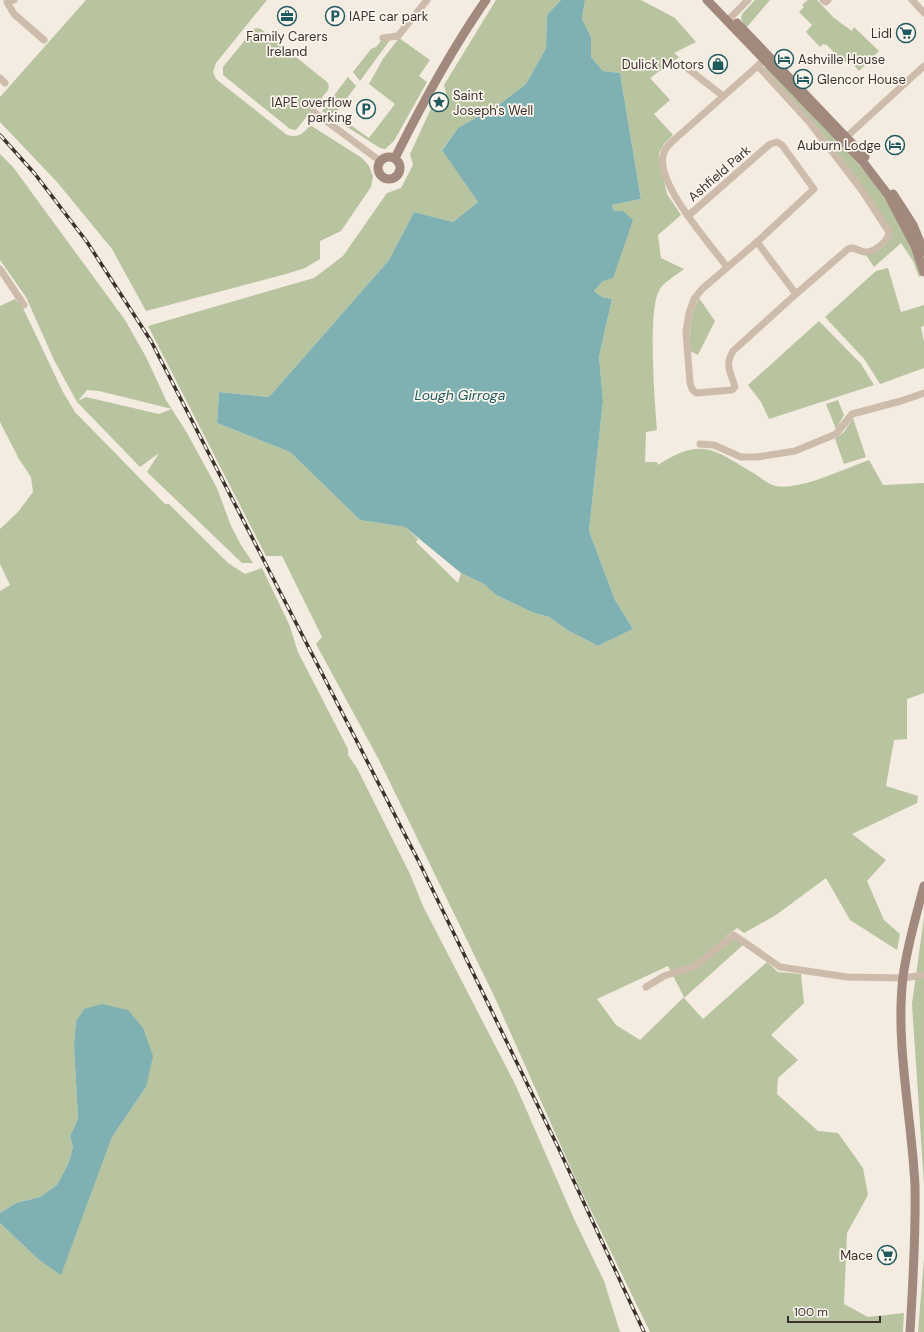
<svg xmlns="http://www.w3.org/2000/svg" width="924" height="1332" font-family="'DM Sans',sans-serif">
  <style>
    .green { fill: #b8c4a0; fill-rule: evenodd }
    .water { fill: #7fb0b2 }
    .lines { fill: none; stroke-linecap: round; stroke-linejoin: round }
    .street { stroke: #cdbbac; stroke-width: 7 }
    .secondary { stroke: #a18a7d; stroke-width: 9 }
    .rail-casing { stroke: #3b302b; stroke-width: 3.5 }
    .rail { stroke: #fbf5ee; stroke-width: 2; stroke-dasharray: 6; stroke-linecap: butt }
    .labels { text-anchor: middle; stroke-width: 3.5; stroke-linejoin: round; paint-order: stroke }
    .poi-label { font-size: 13px; fill: #3b302b; stroke: #fbf5ee; text-anchor: end }
    .street-label { font-size: 13px; fill: #3b302b; stroke: #fbf5ee }
    .water-label { font-size: 14px; font-style: italic; fill: #1f5a5e; stroke: #fbf5ee }
  </style>
  <rect width="100%" height="100%" fill="#f4ebe1"/>
  <g class="green">
    <path d="M86,0H267L216,63L213,72L216,79L287,135C299,138 303,134 310,125L362,158L369,166L373,176L371,187L341,231L320,241V259L305,268L286,274L146,311L112,249L57,182L0,122V97Z"/>
    <path d="M496,0H561L547,15L546,48L526,84L500,104L458,128L442,149L478,202L453,222L414,212L389,260L269,397L219,392L217,423L290,452L360,520L405,527L418,539L416,542L458,583L461,573L484,584L496,595L534,613L549,617L569,631L598,646L633,629L615,600L589,531L603,401L599,357L612,299L602,297L594,291L603,281L614,211L612,205L641,199L620,73L603,71L591,57V37L582,19L585,0H641L675,18L696,42L674,53L679,57L650,78L670,100L654,114L673,135L664,144L659,153L660,164L667,194L681,215L658,235L661,258L684,269C677,275 665,281 660,289C647,308 655,404 657,430L646,432L645,462H657L658,465C703,436 714,450 755,474C761,478 769,485 776,486C799,491 846,468 869,460L883,485L924,483V693L907,699V739L894,740L886,786L918,796L917,803L852,834L886,860L867,881L884,920L900,934L897,950L850,920L826,878L776,915L744,933L737,928L724,938L734,939L743,945L684,998L703,1019L767,962L778,972L801,974L804,1003L771,1035L798,1060L778,1078L777,1094L818,1131L838,1133L863,1168L868,1195L847,1233L844,1304L868,1317L904,1313L903,1332H650L577,1182L495,998L464,934L379,760L316,644L322,637L282,556H266L148,326L314,278L343,256L387,193L401,188L413,165L410,154L434,102H445L446,93L444,85ZM668,966L684,997L640,1040L616,1025L597,999Z"/>
    <polygon points="755,0 770,0 746,28 741,19 742,14"/>
    <polygon points="808,0 817,0 834,18 852,31 854,27 879,51 859,71 849,60 844,63 827,45 823,44 820,47 806,32 812,25 799,12 804,7 802,5"/>
    <polygon points="257,28 261,29 327,82 329,86 328,90 296,130 290,129 223,75 223,67 254,29"/>
    <polygon points="399,38 430,60 419,76 427,82 394,141 385,149 380,148 322,111 348,77 356,86 335,114 369,138 395,104 369,84 383,59"/>
    <polygon points="390,40 360,81 353,72 371,49 376,47 381,41"/>
    <path d="M764,65C818,121 880,175 912,247C917,256 919,266 922,276L919,277L913,261L901,243L874,267L866,255C877,253 890,245 892,233L891,230L861,184L819,129L765,69Z"/>
    <path d="M0,154L13,167L125,320L146,357L166,400L187,433L217,488L231,526L241,545L253,563H242L147,472L159,453L140,467L77,402L54,360L26,297L0,260ZM87,390L99,391L172,409L159,414L86,397L78,401Z"/>
    <polygon points="888,268 901,312 924,305 924,326 921,327 924,342 924,368 880,384 865,360 825,317 876,271"/>
    <path d="M699,298L715,321L698,355L690,351C690,332 689,315 699,298Z"/>
    <polygon points="15,299 22,306 63,392 75,412 165,504 169,504 228,563 245,574 262,568 289,624 298,652 348,749 348,755 357,768 410,874 423,906 515,1084 575,1221 604,1281 620,1332 0,1332 0,1223 39,1260 61,1274 112,1137 146,1087 84,1009 76,1021 74,1045 78,1119 70,1136 73,1147 69,1162 57,1185 40,1197 16,1203 0,1213 0,591 10,585 0,564 0,529 18,512 33,492 31,477 19,459 0,422 0,306"/>
    <polygon points="819,321 861,364 874,385 769,419 761,402 748,385"/>
    <polygon points="838,400 844,415 836,429 826,404"/>
    <polygon points="853,418 866,457 844,464 835,439 844,432"/>
    <polygon points="924,917 924,1184 912,1004"/>
    <polygon points="924,1259 924,1332 918,1332"/>
  </g>
  <g class="water">
    <polygon points="561,0 585,0 582,19 591,37 591,57 603,71 620,73 641,199 612,205 614,211 623,211 633,220 613,278 603,281 594,291 602,297 612,299 599,357 603,401 589,531 615,600 633,629 598,646 569,631 549,617 534,613 496,595 484,584 461,573 405,527 360,520 290,452 217,423 219,392 269,397 389,260 414,212 453,222 478,202 442,150 458,128 500,104 526,84 546,48 547,15"/>
    <polygon points="102,1004 128,1010 143,1028 153,1056 146,1087 112,1137 61,1275 39,1260 0,1223 0,1213 16,1203 40,1197 57,1185 69,1162 73,1147 70,1136 78,1119 74,1045 76,1021 84,1009"/>
  </g>
  <g class="lines">
    <g class="street">
      <polyline points="14,0 7,2 14,14 44,40"/>
      <polyline points="823,0 826,2 828,0"/>
      <polyline points="912,0 924,13"/>
      <polyline points="727,21 748,0"/>
      <polyline points="383,38 398,36 427,0"/>
      <polyline points="687,68 723,96"/>
      <polyline points="0,78 5,83"/>
      <polyline points="314,112 380,161"/>
      <polyline points="843,140 924,66"/>
      <path d="M688,216L770,144L777,142L782,145L814,189L757,242L702,289L694,299L689,313L686,332L690,383L692,389L696,393L732,390L735,387C731,372 724,366 733,351L796,294"/>
      <path d="M757,242L796,294L848,249L853,248C857,249 861,252 866,252C874,252 889,241 889,232L861,189L810,123L758,66"/>
      <path d="M727,267C710,244 657,185 663,156C664,148 670,144 675,139L762,62"/>
      <polyline points="0,269 24,305"/>
      <polyline points="700,444 714,445 741,457 757,457 795,451 836,434 852,414 901,401 924,393"/>
      <polyline points="646,987 664,976 695,966 734,935 780,967 847,977 903,978 924,975"/>
    </g>
    <g class="secondary">
      <polyline points="707,0 863,162 888,195 915,246 924,272"/>
      <polyline points="737,23 865,157"/>
      <circle cx="389" cy="168" r="11"/>
      <path d="M395,158C422,104 451,50 486,0"/>
      <polyline points="893,194 913,225 924,252"/>
      <path d="M910,1332C913,1283 916,1235 915,1186C912,1119 895,1044 903,977C907,946 916,916 924,886"/>
    </g>
    <defs>
      <polyline id="rail" points="0,135 35,174 87,242 151,341 420,864 558,1147 644,1332"/>
    </defs>
    <use href="#rail" class="rail-casing"/>
    <use href="#rail" class="rail"/>
  </g>
  <defs>
    <symbol id="office-ring" viewBox="-11 -11 22 22"><circle r="9.5" fill="#fbf5ee" stroke="#1f5a5e" stroke-width="1.5"/><path d="M-6-3h4V-5.5h4V-3h4V5H-6ZM-1-4.5V-3h2v-1.5ZM-6 0V1H6V0Z" fill="#1f5a5e"/></symbol>
    <symbol id="parking-ring" viewBox="-11 -11 22 22"><circle r="9.5" fill="#fbf5ee" stroke="#1f5a5e" stroke-width="1.5"/><path d="M-3.5-5.5H1a3.5 3.5 0 0 1 0 7H-1V5.5H-3.5ZM-1-3.4V-.6H.8a1.4 1.4 0 0 0 0-2.8Z" fill="#1f5a5e"/></symbol>
    <symbol id="supermarket-ring" viewBox="-11 -11 22 22"><circle r="9.5" fill="#fbf5ee" stroke="#1f5a5e" stroke-width="1.5"/><path d="M-6-5.5h2.5l.6 2H6L4.5 2H-2.5L-4.4-4H-6ZM-1.5 3.2a1.3 1.3 0 1 0 .1 0ZM3 3.2a1.3 1.3 0 1 0 .1 0Z" fill="#1f5a5e"/></symbol>
    <symbol id="hotel-ring" viewBox="-11 -11 22 22"><circle r="9.5" fill="#fbf5ee" stroke="#1f5a5e" stroke-width="1.5"/><path d="M-6-4.5h1.5V1H6V5H4.5V3h-9V5H-6ZM-4 0a1.8 1.8 0 1 1 3.6 0ZM.5 0V-2.5h3Q6-2.5 6 0Z" fill="#1f5a5e"/></symbol>
    <symbol id="shop-ring" viewBox="-11 -11 22 22"><circle r="9.5" fill="#fbf5ee" stroke="#1f5a5e" stroke-width="1.5"/><path d="M-5-2.5h2.3a2.7 3.5 0 0 1 5.4 0H5L5.5 6h-11ZM-1.5-2.5h3a1.5 2.3 0 0 0-3 0Z" fill="#1f5a5e"/></symbol>
    <symbol id="sight-ring" viewBox="-11 -11 22 22"><circle r="9.5" fill="#fbf5ee" stroke="#1f5a5e" stroke-width="1.5"/><path d="M0-6L1.8-2.2L6-1.7L2.9 1.2L3.7 5.4L0 3.3L-3.7 5.4L-2.9 1.2L-6-1.7L-1.8-2.2Z" fill="#1f5a5e"/></symbol>
  </defs>
  <g fill-rule="evenodd">
    <use href="#office-ring" x="276" y="5" width="22" height="22"/>
    <use href="#parking-ring" x="324" y="5" width="22" height="22"/>
    <use href="#supermarket-ring" x="895" y="22" width="22" height="22"/>
    <use href="#hotel-ring" x="773" y="48" width="22" height="22"/>
    <use href="#shop-ring" x="707" y="53" width="22" height="22"/>
    <use href="#hotel-ring" x="792" y="68" width="22" height="22"/>
    <use href="#sight-ring" x="428" y="91" width="22" height="22"/>
    <use href="#parking-ring" x="355" y="98" width="22" height="22"/>
    <use href="#hotel-ring" x="884" y="134" width="22" height="22"/>
    <use href="#supermarket-ring" x="876" y="1244" width="22" height="22"/>
  </g>
  <g class="labels">
    <g class="poi-label">
      <text x="349" y="21" text-anchor="start">IAPE car park</text>
      <text x="892" y="38">Lidl</text>
      <text x="287" y="41" text-anchor="middle">Family Carers<tspan x="287" dy="15">Ireland</tspan></text>
      <text x="798" y="64" text-anchor="start">Ashville House</text>
      <text x="704" y="69">Dulick Motors</text>
      <text x="817" y="84" text-anchor="start">Glencor House</text>
      <text x="453" y="100" text-anchor="start">Saint<tspan x="453" dy="15">Joseph's Well</tspan></text>
      <text x="352" y="107">IAPE overflow<tspan x="352" dy="15">parking</tspan></text>
      <text x="881" y="150">Auburn Lodge</text>
      <text x="873" y="1260">Mace</text>
    </g>
    <g class="street-label">
      <text transform="translate(719 173) rotate(-41)" y="5">Ashfield Park</text>
    </g>
    <g class="water-label">
      <text x="460" y="400">Lough Girroga</text>
    </g>
  </g>
  <path d="M788 1316v6h92v-6" fill="none" stroke="#3b302b" stroke-width="2"/>
  <text x="794" y="1316" font-size="12" fill="#3b302b" stroke="#fbf5ee" stroke-width="3" paint-order="stroke">100 m</text>
</svg>
